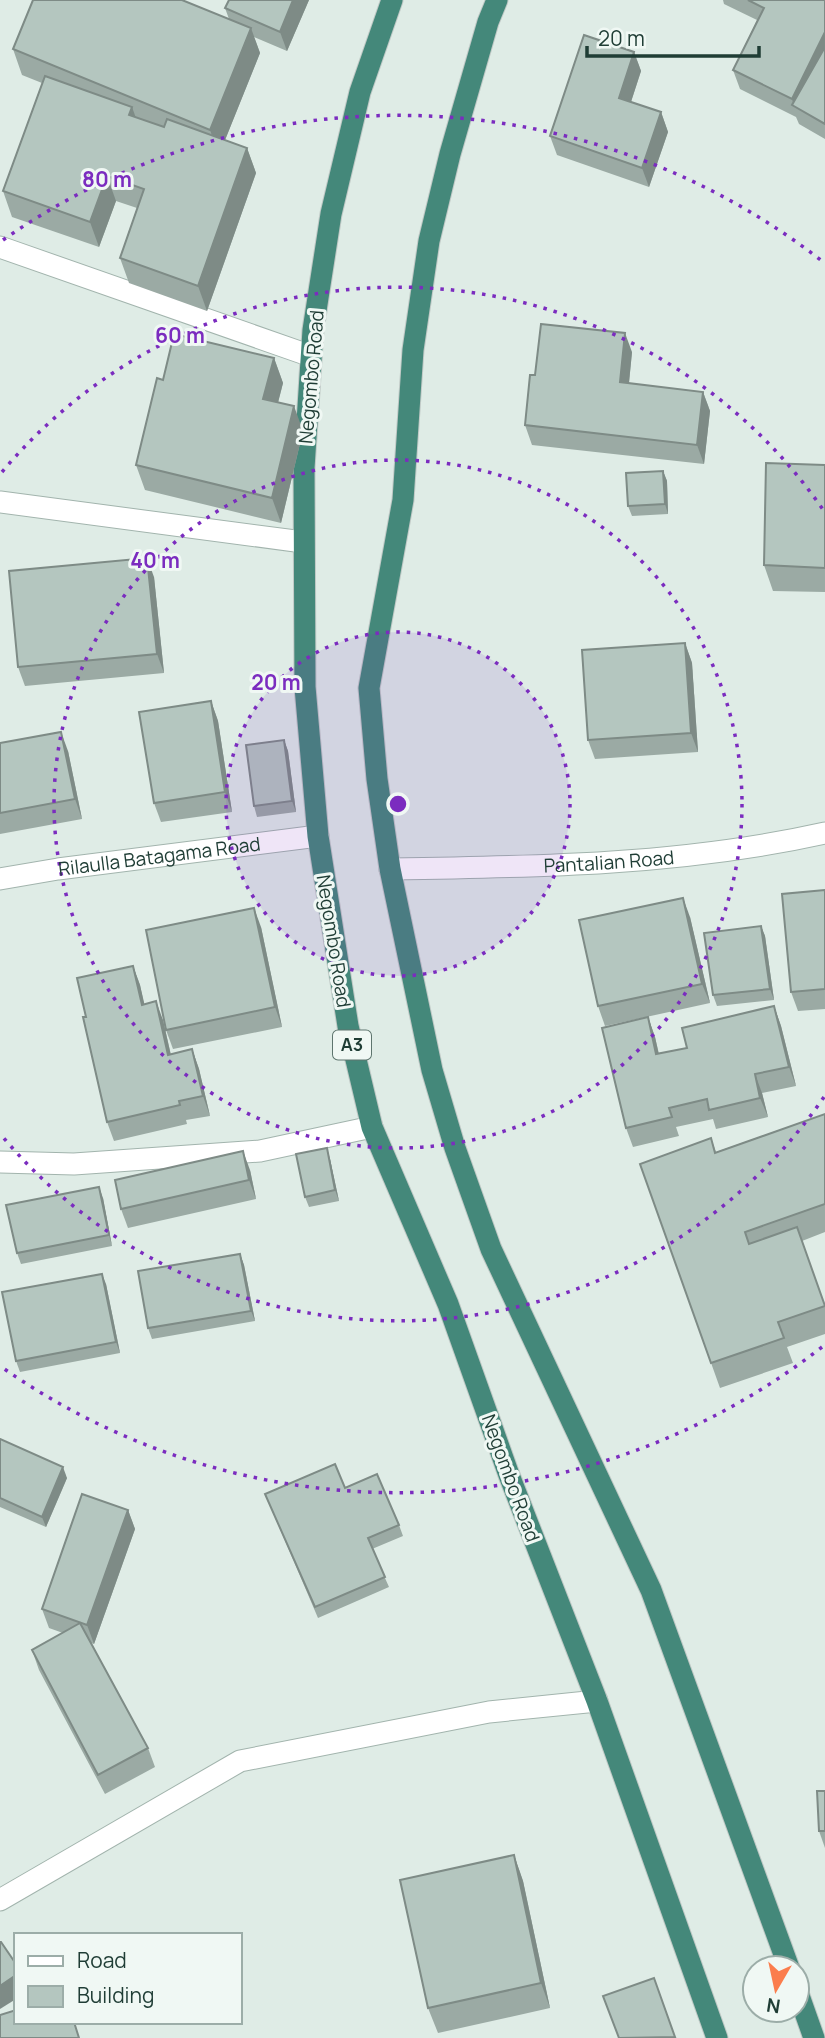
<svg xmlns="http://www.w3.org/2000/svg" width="825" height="2038" font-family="Manrope,sans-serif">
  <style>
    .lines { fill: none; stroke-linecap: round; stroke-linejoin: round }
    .minor-casing { stroke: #a2b4ad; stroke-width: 23 }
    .tertiary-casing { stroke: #a2b4ad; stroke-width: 23 }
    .trunk-casing { stroke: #c0c9c6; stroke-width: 23 }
    .minor { stroke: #fff; stroke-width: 21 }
    .tertiary { stroke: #fff; stroke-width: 21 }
    .trunk { stroke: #44887a; stroke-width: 21 }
    .wall { fill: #9baaa4 }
    .shaded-wall { fill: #7e8b86 }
    .building { fill: #b4c6bf; stroke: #7e8b86; stroke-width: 2 }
    .ring { fill: none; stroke: #7b2cbf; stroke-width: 3.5; stroke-dasharray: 3.5 7 }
    .labels { text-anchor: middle; stroke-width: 6; stroke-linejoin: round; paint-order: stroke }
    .shield { fill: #f0f8f4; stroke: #5e756e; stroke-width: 2 }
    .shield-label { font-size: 18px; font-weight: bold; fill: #1f3d35 }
    .street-label { font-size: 19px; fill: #1f3d35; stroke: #f0f8f4 }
    .centre { fill: #7b2cbf; stroke: #f0f8f4; stroke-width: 3.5 }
    .ring-label { font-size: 21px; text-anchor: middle; font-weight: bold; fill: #7b2cbf; stroke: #f0f8f4; stroke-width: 6; stroke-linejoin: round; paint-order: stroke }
  </style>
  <rect width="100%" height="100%" fill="#dfece6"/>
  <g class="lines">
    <defs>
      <g id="minor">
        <polyline points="0,247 311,356"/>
        <polyline points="0,502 303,542"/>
        <path id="s1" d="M390,869C535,867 682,865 825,833"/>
        <polyline points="0,1162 74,1164 260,1151 372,1127"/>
        <polyline points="0,1900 240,1761 489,1712 597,1701"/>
      </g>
      <g id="tertiary">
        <path id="s2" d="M0,879L58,869L318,836"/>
      </g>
      <g id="trunk">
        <polyline points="392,0 360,92 331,214 313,330 304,468 305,687 318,836 348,1026 372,1127 448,1304 509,1475 597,1701 717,2038"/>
        <polyline points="497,0 488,22 450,154 429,241 413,350 403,500 369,688 377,779 390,869 432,1070 455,1148 491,1249 651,1590 789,1968"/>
        <polyline points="797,1990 814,2038"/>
      </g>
    </defs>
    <use href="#minor" class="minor-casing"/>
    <use href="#tertiary" class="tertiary-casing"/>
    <use href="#trunk" class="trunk-casing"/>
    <use href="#minor" class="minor"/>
    <use href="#tertiary" class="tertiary"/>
    <use href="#trunk" class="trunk"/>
  </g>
  <g class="wall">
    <polygon points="229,0 309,0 287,51 254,37 260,53 225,140 247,148 256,173 207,311 129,283 120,258 137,208 116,201 99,247 12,217 3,191 42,83 22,75 13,49 229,19 225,8"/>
    <polygon points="723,0 825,0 825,139 799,124 796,117 740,89 733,70 757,20 724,4"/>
    <polygon points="634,52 641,71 631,102 661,112 668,132 649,187 557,155 550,136"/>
    <polygon points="632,352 629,383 703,392 710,411 704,464 532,445 525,425 535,375"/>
    <polygon points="274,358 283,383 278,403 303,431 281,523 145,490 136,465 163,380"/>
    <polygon points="825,465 825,592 773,591 764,565"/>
    <polygon points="663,471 667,481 668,514 632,516 628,506"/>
    <polygon points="154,577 164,673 25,686 18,667"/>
    <polygon points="685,643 692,663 698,752 595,759 588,740"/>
    <polygon points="211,701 218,721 232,812 161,822 154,803"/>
    <polygon points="284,740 288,751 296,812 257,817 254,806"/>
    <polygon points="0,743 68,751 82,819 0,834"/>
    <polygon points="825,890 825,1009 798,1011 791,992"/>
    <polygon points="690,917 710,1003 605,1026 598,1006"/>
    <polygon points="761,926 765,936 774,1000 717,1006 713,995"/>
    <polygon points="261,927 282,1027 173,1049 166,1030"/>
    <polygon points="133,966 140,985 144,1004 163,1020 171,1055 192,1049 199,1069 210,1116 186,1120 187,1124 114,1141 107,1122 86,1017"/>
    <polygon points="774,1006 781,1026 796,1086 762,1093 768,1117 716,1129 713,1119 676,1127 679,1136 633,1147 626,1128 648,1017 655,1037 659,1054 687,1048"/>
    <polygon points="825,1114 825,1232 802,1241 825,1306 825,1334 787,1347 793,1363 720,1388 640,1164 711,1138 716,1152"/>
    <polygon points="330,1159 339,1201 309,1207 305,1197"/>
    <polygon points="250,1170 256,1199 128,1228 121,1209"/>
    <polygon points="103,1198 112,1246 21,1264 17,1253"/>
    <polygon points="240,1254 244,1265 255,1321 152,1339 148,1328"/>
    <polygon points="106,1284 120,1353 20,1372 16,1361"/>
    <polygon points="0,1439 67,1478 46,1527 0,1507"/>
    <polygon points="345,1488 399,1525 403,1536 372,1549 389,1587 318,1618 265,1494"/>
    <polygon points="128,1510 135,1529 94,1644 91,1643 148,1748 155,1767 105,1794 39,1670 32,1650 63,1633 49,1628 42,1609"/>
    <polygon points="825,1791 825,1848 819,1831"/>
    <polygon points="514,1855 523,1881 550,2008 438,2033 428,2008"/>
  </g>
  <g class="shaded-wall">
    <polygon points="293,0 309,0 287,51 280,32"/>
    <polygon points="251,28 260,53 219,155 210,130"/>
    <polygon points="825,32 825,65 794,106 792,99"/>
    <polygon points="634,52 641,71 626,117 619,98"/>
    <polygon points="132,107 141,132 129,115"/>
    <polygon points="661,112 668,132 649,187 642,168"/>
    <polygon points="247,148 256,173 207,311 198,286"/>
    <polygon points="107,176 116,201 99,247 90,222"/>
    <polygon points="625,333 632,352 627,402 620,382"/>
    <polygon points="274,358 283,383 272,425 263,399"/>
    <polygon points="703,392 710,411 704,464 697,445"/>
    <polygon points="294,406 303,431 281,523 272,498"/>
    <polygon points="663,471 667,481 668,514 665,504"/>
    <polygon points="147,558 154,577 164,673 157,654"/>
    <polygon points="685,643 692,663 698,752 691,733"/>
    <polygon points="211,701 218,721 232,812 225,792"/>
    <polygon points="61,732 68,751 82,819 75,799"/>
    <polygon points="284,740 288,751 296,812 292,801"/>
    <polygon points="683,898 690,917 710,1003 702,984"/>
    <polygon points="254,908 261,927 282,1027 275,1007"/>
    <polygon points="761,926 765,936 774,1000 770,989"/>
    <polygon points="133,966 140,985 149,1024 142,1005"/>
    <polygon points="156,1001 163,1020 175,1074 168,1055"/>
    <polygon points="774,1006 781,1026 796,1086 789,1067"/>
    <polygon points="648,1017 655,1037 663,1074 656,1054"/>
    <polygon points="192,1049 199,1069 210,1116 203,1096"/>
    <polygon points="755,1074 762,1093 768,1117 760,1098"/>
    <polygon points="327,1148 330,1159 339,1201 335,1190"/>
    <polygon points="243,1151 250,1170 256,1199 249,1180"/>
    <polygon points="99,1187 103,1198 112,1246 109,1235"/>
    <polygon points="240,1254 244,1265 255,1321 251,1311"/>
    <polygon points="102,1274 106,1284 120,1353 116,1342"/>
    <polygon points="63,1467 67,1478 46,1527 42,1517"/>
    <polygon points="128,1510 135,1529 94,1644 87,1625"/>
    <polygon points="514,1855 523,1881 550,2008 541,1983"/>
    <polygon points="16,1975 16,1999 0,2009 0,1986"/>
  </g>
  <g class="building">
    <polygon points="33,0 182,0 251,28 210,130 13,49"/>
    <polygon points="229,0 293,0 280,32 225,8"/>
    <polygon points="748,0 825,0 825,32 792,99 733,70 764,8"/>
    <polygon points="584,35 634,52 619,98 661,112 642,168 550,136"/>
    <polygon points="825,47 825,124 792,105"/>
    <polygon points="45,76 132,107 129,115 164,127 167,119 247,148 198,286 120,258 144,189 107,176 90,222 3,191"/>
    <polygon points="541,324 625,333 620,382 703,392 697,445 525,425 530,375 535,375"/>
    <polygon points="174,334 274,358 263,399 294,406 272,498 136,465 157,378 163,380"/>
    <polygon points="766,463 825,465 825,568 764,565"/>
    <polygon points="663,471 665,504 628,506 626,473"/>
    <polygon points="147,558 157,654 18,667 9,571"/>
    <polygon points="685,643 691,733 588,740 582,650"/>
    <polygon points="211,701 225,792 154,803 139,712"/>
    <polygon points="61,732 75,799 0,813 0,743"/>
    <polygon points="284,740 292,801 254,806 246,745"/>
    <polygon points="825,890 825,989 791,992 782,894"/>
    <polygon points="683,898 702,984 598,1006 579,920"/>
    <polygon points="254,908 275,1007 166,1030 146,930"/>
    <polygon points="761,926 770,989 713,995 704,933"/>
    <polygon points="133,966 142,1005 156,1001 168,1055 192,1049 203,1096 179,1101 180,1105 107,1122 83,1017 86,1017 77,978"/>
    <polygon points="774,1006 789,1067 755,1074 760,1098 709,1110 707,1099 669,1108 672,1117 626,1128 602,1028 648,1017 656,1054 687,1048 682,1028"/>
    <polygon points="825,1114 825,1204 745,1232 749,1244 797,1227 825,1306 778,1322 784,1338 711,1363 640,1164 711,1138 715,1153"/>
    <polygon points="327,1148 335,1190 305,1197 296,1154"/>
    <polygon points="243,1151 249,1180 121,1209 115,1180"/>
    <polygon points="99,1187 109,1235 17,1253 6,1205"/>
    <polygon points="240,1254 251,1311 148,1328 138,1271"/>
    <polygon points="102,1274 116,1342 16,1361 2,1292"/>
    <polygon points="0,1439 63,1467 42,1517 0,1498"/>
    <polygon points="335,1464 345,1488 377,1474 399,1525 368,1538 385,1577 315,1607 265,1494"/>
    <polygon points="82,1494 128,1510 87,1625 42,1609"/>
    <polygon points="80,1623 148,1748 98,1775 32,1650"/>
    <polygon points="817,1791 825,1791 825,1831 819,1831"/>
    <polygon points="514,1855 541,1983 428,2008 400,1880"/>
    <polygon points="0,1942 1,1942 16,1964 16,1975 0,1986"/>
    <polygon points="654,1978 675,2037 619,2038 603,1996"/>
    <polygon points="16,2010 16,2022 74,2022 79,2038 0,2038 0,2015"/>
  </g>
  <circle cx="398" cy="804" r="172" fill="#7b2cbf" fill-opacity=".12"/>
  <g class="ring">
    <circle cx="398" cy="804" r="172"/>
    <circle cx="398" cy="804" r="344"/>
    <path d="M824 1097A517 517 0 0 1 2 1136M2 472A517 517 0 0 1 824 511"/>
    <path d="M822 1347A689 689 0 0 1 3 1368M3 240A689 689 0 0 1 822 261"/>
  </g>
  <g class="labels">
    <rect class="shield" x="333" y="1030.5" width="38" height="29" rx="5"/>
    <g class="shield-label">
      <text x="352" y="1051">A3</text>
    </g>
    <g class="street-label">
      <text transform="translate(311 377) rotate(-85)" y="7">Negombo Road</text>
      <text dy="7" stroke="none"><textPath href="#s2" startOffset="161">Rilaulla Batagama Road</textPath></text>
      <text dy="7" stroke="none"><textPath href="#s1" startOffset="219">Pantalian Road</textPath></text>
      <text transform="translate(334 941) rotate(81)" y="7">Negombo Road</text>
      <text transform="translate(511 1478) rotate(70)" y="7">Negombo Road</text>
    </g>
  </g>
  <circle cx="398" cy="804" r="10" class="centre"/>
  <g class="ring-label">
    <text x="107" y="187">80 m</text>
    <text x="180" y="343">60 m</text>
    <text x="155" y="568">40 m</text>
    <text x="276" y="690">20 m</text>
  </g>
  <rect x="14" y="1933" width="228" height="91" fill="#f0f8f4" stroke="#9cada8" stroke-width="2"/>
  <rect x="28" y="1956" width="35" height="10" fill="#ffffff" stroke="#9cada8" stroke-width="2"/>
  <text x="77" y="1968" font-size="21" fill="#1f3d35">Road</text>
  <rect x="28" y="1986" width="35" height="21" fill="#b4c6bf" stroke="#9cada8" stroke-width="2"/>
  <text x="77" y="2003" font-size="21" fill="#1f3d35">Building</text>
  <g transform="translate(776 1989) rotate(189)"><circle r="33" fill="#f0f8f4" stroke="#9cada8" stroke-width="2"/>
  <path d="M0-5L12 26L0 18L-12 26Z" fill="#fb7d4d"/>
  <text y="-10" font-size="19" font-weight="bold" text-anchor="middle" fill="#1f3d35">N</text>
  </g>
  <path d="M587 46v10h172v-10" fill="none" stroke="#1f3d35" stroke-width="3.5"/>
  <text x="598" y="46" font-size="21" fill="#1f3d35" stroke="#f0f8f4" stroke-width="5" paint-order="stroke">20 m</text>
</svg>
